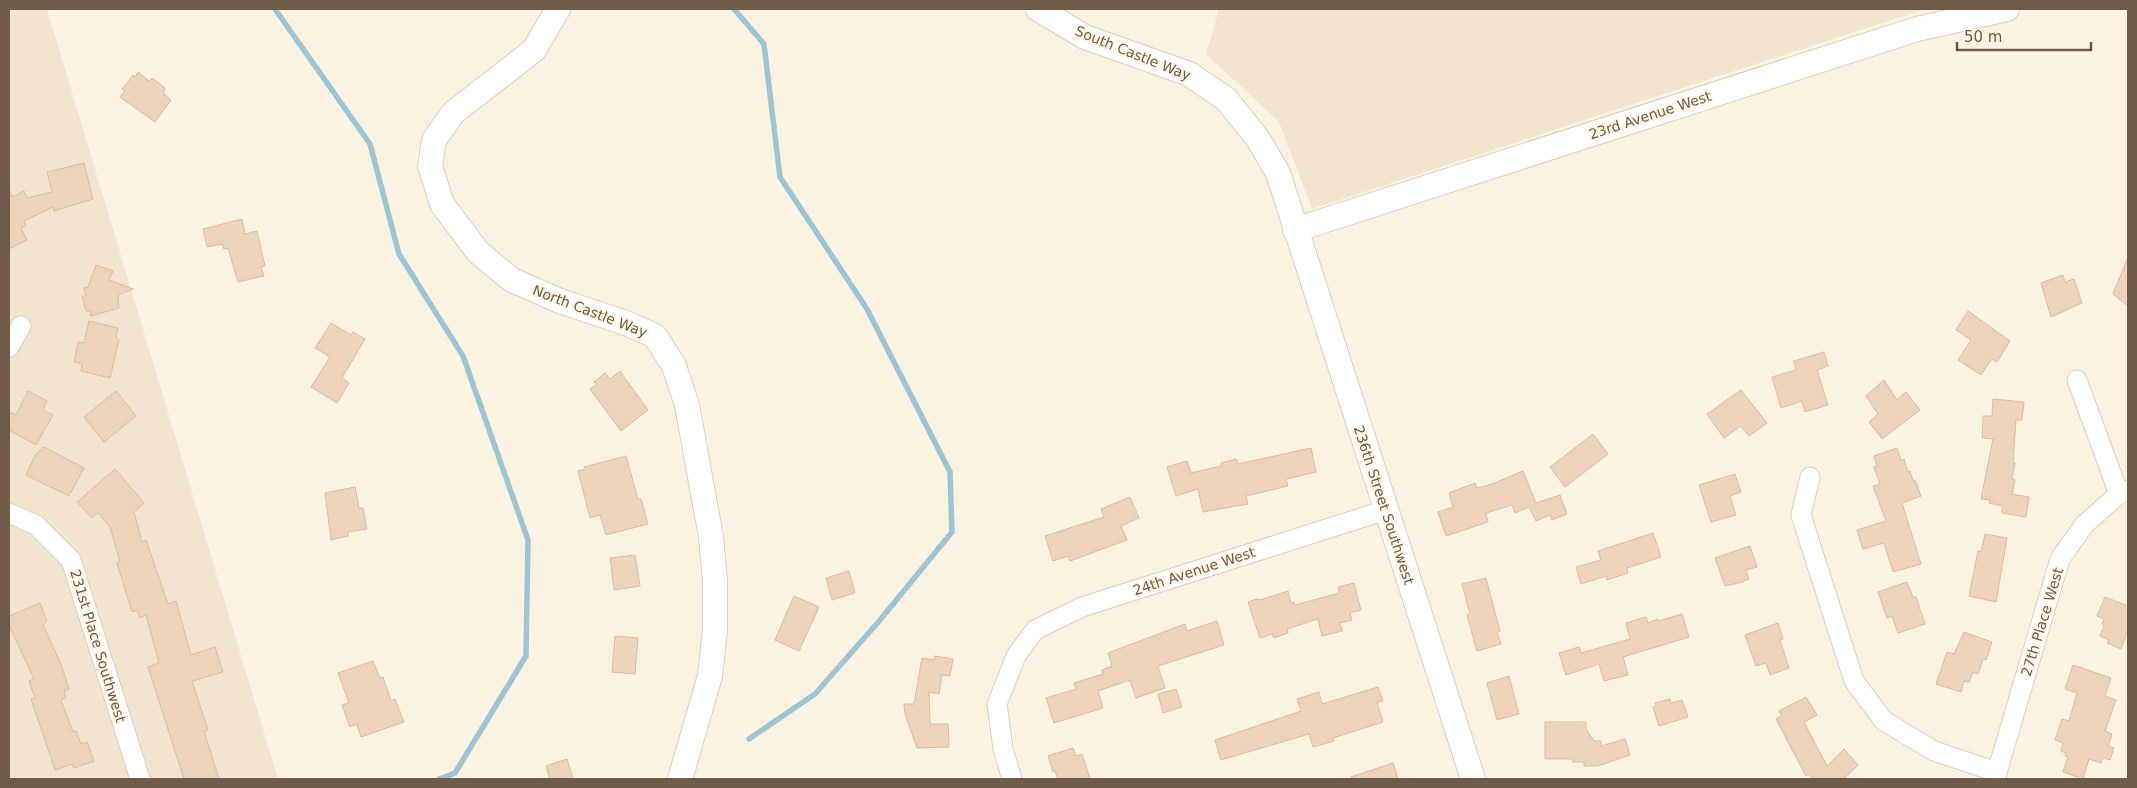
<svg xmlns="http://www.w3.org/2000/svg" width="2137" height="788" font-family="'DejaVu Sans',sans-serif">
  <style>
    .residential { fill: #f1e5d0 }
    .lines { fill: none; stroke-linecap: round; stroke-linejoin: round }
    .stream { stroke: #9fc5d2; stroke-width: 5.5 }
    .building { fill: #edd4bb; stroke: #debd9d }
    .minor-casing { stroke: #ddd0be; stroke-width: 21 }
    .tertiary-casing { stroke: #ddd0be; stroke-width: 26 }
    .minor { stroke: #fff; stroke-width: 19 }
    .tertiary { stroke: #fff; stroke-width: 24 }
    .labels { text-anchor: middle; stroke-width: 4; stroke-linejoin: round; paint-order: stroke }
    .street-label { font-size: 14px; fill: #6f5b4a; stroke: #fdf7e7 }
  </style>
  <rect width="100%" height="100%" fill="#faf3e1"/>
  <g class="residential">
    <polygon points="9,9 47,9 278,779 9,779"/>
    <polygon points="1219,9 1925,9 1312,209 1279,122 1206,54"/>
  </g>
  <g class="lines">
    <g class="stream">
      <polyline points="275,9 370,144 399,254 463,356 528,540 526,656 455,773 439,779"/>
      <polyline points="734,9 764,44 780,177 867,309 950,472 952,532 880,620 815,694 749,739"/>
    </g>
  </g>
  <g class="building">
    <polygon points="138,72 149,81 152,78 164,87 165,89 163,93 171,100 155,122 120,97 125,91 122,89 133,75 135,77"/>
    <polygon points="84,163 93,199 54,211 53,207 24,221 26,226 21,228 27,240 9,249 9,189 12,197 24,191 27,198 52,192 47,172"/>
    <polygon points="242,219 245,234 257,231 265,266 261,267 264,276 238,282 228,248 224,249 222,244 207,247 203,229"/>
    <polygon points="2128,257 2128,306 2113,294"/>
    <polygon points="96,265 113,271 109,280 133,289 118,295 119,308 90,316 92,311 86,311 82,296 86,296 84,288 88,287"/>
    <polygon points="2063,275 2065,282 2074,279 2082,303 2051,317 2041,283"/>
    <polygon points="1968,311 2010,341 1997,362 1992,359 1981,375 1958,360 1971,340 1956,330"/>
    <polygon points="89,321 118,328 116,337 119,340 110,378 81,371 82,364 74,362 78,342 84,343"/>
    <polygon points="331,323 351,335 353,332 365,339 342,378 349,383 337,403 311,387 330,357 315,348"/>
    <polygon points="1824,352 1828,366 1817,370 1828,405 1805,412 1802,401 1781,408 1772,377 1796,370 1794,361"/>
    <polygon points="620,371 648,410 621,431 590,389 597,384 594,382 605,373 610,379"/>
    <polygon points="1884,380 1897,400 1906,392 1920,410 1882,439 1869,422 1878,414 1866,396"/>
    <polygon points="1741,390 1767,423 1749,436 1741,426 1724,438 1707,414"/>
    <polygon points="28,391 47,401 43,410 53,415 36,445 9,430 9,412 16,415"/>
    <polygon points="116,391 136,416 104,442 84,417"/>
    <polygon points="1993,399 2024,402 2022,420 2016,420 2013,463 2015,463 2012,479 2015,480 2012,494 2029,497 2026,517 2002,513 2003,506 1989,503 1990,500 1981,499 1993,439 1982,438 1983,416 1992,416"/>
    <polygon points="1593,434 1608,454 1565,487 1550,467"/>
    <polygon points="44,447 84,468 69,496 26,475 36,454"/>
    <polygon points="1311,448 1316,472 1286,479 1288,486 1246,496 1248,504 1203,512 1198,489 1176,496 1167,467 1187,461 1191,473 1221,466 1221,463 1236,459 1238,464"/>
    <polygon points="1897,448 1901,460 1904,459 1908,472 1910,471 1913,481 1915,480 1921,496 1902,503 1921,564 1893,572 1884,543 1863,549 1857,530 1886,521 1873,486 1880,484 1874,467 1877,466 1874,456"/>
    <polygon points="626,456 638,499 641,499 648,524 606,535 600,515 590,518 578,471 585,469 584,467"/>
    <polygon points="115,469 144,503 134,512 142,542 146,540 168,604 176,601 191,655 215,647 223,672 192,681 208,730 204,731 219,779 184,779 148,667 159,663 146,615 140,618 137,610 132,612 117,563 120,562 110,527 98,513 92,518 77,502"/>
    <polygon points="1523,471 1536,503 1560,495 1567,514 1552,520 1550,515 1536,521 1529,507 1515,513 1512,505 1486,513 1488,522 1446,536 1438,512 1453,507 1449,493 1475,483 1477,488 1492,484"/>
    <polygon points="1735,474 1741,492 1730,496 1736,515 1711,522 1699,485"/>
    <polygon points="355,487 359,508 363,508 367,529 348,532 348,536 331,540 325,493"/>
    <polygon points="1130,497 1139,518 1121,526 1127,540 1070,561 1068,556 1053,561 1045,536 1104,517 1101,509"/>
    <polygon points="1653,533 1661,557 1627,568 1628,573 1607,580 1606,576 1581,584 1576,567 1601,560 1598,551"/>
    <polygon points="1985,534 2007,538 1996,602 1969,596 1978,551 1981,552"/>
    <polygon points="1750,546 1757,567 1746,570 1749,579 1743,581 1743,582 1725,586 1715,558"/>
    <polygon points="635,555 640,586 614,590 610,558"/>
    <polygon points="849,571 855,593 832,600 826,578"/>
    <polygon points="1486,578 1500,631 1497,632 1501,644 1477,651 1467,615 1470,614 1462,584"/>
    <polygon points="1907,582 1913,597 1916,597 1925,624 1898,633 1892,616 1887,618 1878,592"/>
    <polygon points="1354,583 1361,610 1350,613 1352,620 1340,623 1342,631 1322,636 1318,619 1287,629 1288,633 1274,638 1272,634 1260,638 1248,602 1257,599 1260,600 1288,591 1291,603 1294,602 1295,605 1339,593 1338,587"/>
    <polygon points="794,596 819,607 799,651 775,640"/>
    <polygon points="2105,597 2128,606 2128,630 2121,649 2107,643 2109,640 2100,636 2104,626 2102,624 2104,619 2097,616"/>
    <polygon points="40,603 47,621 43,625 61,664 69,689 64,691 66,698 61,700 73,732 76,731 81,744 87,742 94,761 74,768 72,764 55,770 31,699 35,698 29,681 34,679 9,625 9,616"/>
    <polygon points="1682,614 1689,637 1623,657 1628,675 1604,681 1599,664 1566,675 1559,653 1579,647 1581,653 1630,639 1626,623 1646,617 1648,623 1658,619 1659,621"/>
    <polygon points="1217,621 1224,645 1158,666 1165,688 1136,698 1130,680 1098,691 1103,708 1054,723 1046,698 1076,689 1074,683 1103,674 1102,670 1112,666 1108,653 1185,624 1187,631"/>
    <polygon points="1778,623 1783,639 1780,640 1789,668 1770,675 1766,663 1756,666 1745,635"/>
    <polygon points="1964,632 1992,642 1986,660 1983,659 1978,674 1973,672 1969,682 1964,681 1961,692 1936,684 1947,652 1954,654"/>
    <polygon points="615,636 638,638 635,674 612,672"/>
    <polygon points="935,656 953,659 950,676 942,675 939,694 929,692 930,724 948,724 949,747 917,748 905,714 904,704 914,704 922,658 934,660"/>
    <polygon points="373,661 380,678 383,677 391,701 395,699 404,722 361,737 357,724 350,727 342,705 349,703 338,673"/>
    <polygon points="2073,665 2111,678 2105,696 2116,700 2105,731 2112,734 2108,746 2114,748 2110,760 2103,758 2101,763 2089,759 2083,779 2063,772 2068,757 2065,756 2066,753 2061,751 2063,743 2055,740 2062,719 2069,721 2077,693 2065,689"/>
    <polygon points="1509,676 1519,714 1497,720 1487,683"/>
    <polygon points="1378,687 1383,701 1377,702 1383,722 1333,738 1334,741 1313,747 1309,734 1221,760 1215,740 1301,711 1297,699 1319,692 1322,704"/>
    <polygon points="1176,689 1182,707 1163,713 1158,694"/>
    <polygon points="1806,697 1817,715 1804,722 1827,766 1844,749 1858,765 1844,779 1813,779 1809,774 1806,776 1776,719 1782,716 1779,711"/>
    <polygon points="1670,699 1671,703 1682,700 1688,717 1659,726 1653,707 1656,706 1655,703"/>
    <polygon points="1545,722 1586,722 1586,729 1594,741 1601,741 1601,746 1625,739 1630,755 1598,766 1584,766 1584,762 1573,762 1572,759 1545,759"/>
    <polygon points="1073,748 1076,756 1082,754 1090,779 1058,779 1055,771 1053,772 1048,756"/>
    <polygon points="567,759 573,779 550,779 546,766"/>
    <polygon points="1393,763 1398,779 1352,779 1351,777"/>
  </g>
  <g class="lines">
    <defs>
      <g id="minor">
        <polyline points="9,347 21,326"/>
        <polyline points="2077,380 2119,494"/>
        <polyline points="1810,477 1801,515 1854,681 1884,721 1934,751 1997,772"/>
        <polyline points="9,513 36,525 71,560 140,779"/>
        <polyline points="1012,779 1003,749 997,704 1016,656 1035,630 1082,607 1386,510"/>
        <polyline points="1995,779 2060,559 2084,525 2119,494 2128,490"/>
      </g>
      <g id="tertiary">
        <polyline points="558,9 534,50 453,113 434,140 430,166 442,204 478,252 512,280 560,301 626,323 655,336 674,366 687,405 711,537 715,580 715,630 710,676 680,779"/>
        <polyline points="1038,9 1085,37 1189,74 1226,99 1258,139 1278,173 1473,779"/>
        <polyline points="1295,230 1917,29 2007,9"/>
      </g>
    </defs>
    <use href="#minor" class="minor-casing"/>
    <use href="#tertiary" class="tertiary-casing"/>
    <use href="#minor" class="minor"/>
    <use href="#tertiary" class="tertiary"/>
  </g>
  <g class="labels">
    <g class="street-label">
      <text transform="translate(1133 53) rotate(22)" y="5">South Castle Way</text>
      <text transform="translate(1650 115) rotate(-18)" y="5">23rd Avenue West</text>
      <text transform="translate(590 311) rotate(21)" y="5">North Castle Way</text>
      <text transform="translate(1384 505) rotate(72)" y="5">236th Street Southwest</text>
      <text transform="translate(1194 571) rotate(-18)" y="5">24th Avenue West</text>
      <text transform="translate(2042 622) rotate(-73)" y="5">27th Place West</text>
      <text transform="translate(98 646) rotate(73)" y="5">231st Place Southwest</text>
    </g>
  </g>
  <rect width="2137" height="788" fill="none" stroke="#6f5b4a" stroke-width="20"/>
  <path d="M1957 42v8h134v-8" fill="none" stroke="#6f5b4a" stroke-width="2.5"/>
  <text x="1964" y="42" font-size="15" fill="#6f5b4a" stroke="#fdf7e7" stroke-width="4" paint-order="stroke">50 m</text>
</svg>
